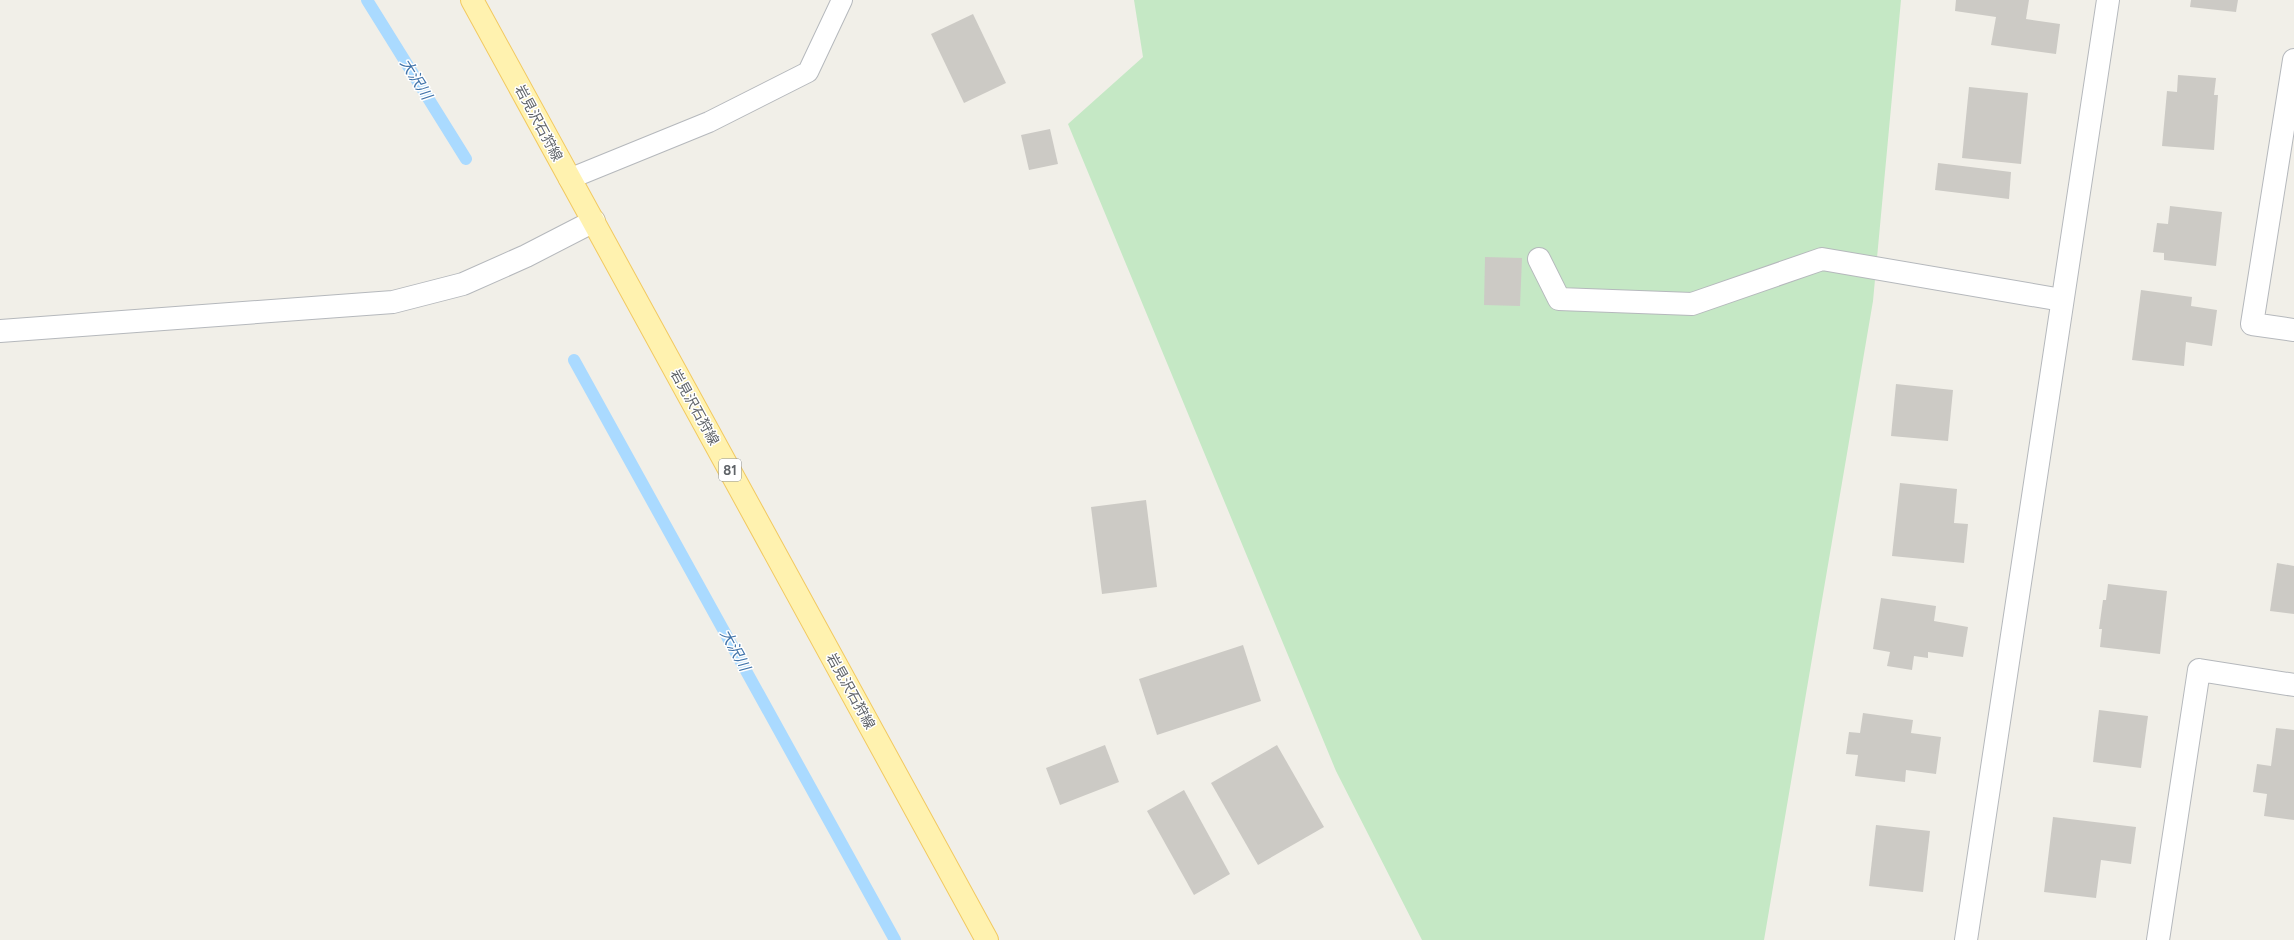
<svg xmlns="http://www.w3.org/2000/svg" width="2294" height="940" font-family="Figtree,'Noto Sans JP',sans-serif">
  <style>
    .green { fill: #c5e8c5 }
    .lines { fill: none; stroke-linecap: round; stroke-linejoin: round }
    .stream { stroke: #aadaff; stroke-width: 12 }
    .building { fill: #cccac5 }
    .service-casing { stroke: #b5b8bc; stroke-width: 22 }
    .minor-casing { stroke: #b5b8bc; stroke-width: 24 }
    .tertiary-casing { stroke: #b5b8bc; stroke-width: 24 }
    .primary-casing { stroke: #f2c960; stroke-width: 24 }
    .service { stroke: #fff; stroke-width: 20 }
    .minor { stroke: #fff; stroke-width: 22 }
    .tertiary { stroke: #fff; stroke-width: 22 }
    .primary { stroke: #fff2af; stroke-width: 22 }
    .labels { text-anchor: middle; stroke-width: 3; stroke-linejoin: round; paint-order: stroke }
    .shield { fill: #fff; stroke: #8f9295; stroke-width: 1 }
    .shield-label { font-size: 13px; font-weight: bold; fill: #5f6368 }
    .street-label { font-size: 14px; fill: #5f6368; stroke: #fff }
    .water-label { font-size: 15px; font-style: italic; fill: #4174aa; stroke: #fff }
  </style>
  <rect width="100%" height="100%" fill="#f1efe8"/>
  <polygon class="green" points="1134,0 1901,0 1873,301 1764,940 1422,940 1336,771 1068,124 1143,57"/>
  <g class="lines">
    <g class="stream">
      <polyline points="367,0 466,159"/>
      <polyline points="574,360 895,940"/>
    </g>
  </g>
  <g class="building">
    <polygon points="1956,0 2029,0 2026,19 2060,24 2056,54 1991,45 1996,17 1955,11"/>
    <polygon points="2191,0 2238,0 2236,12 2190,7"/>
    <polygon points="973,14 1006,83 964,103 931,34"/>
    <polygon points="2178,75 2216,78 2214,95 2218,95 2214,150 2162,146 2167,91 2177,92"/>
    <polygon points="1969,87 2028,93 2021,164 1962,158"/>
    <polygon points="1050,129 1058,164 1029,170 1021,135"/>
    <polygon points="1938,163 2011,172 2009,199 1935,190"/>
    <polygon points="2170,206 2222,212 2216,266 2164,260 2164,253 2153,252 2157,223 2168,224"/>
    <polygon points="1485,257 1522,258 1520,306 1484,305"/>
    <polygon points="2141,290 2192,297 2191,306 2217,310 2212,346 2186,342 2184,366 2132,360"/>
    <polygon points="1896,384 1953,390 1948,441 1891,436"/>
    <polygon points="1900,483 1957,489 1954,523 1968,524 1964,563 1892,556"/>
    <polygon points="1146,500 1157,587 1102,594 1091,507"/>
    <polygon points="2277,563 2294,566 2294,614 2270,611"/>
    <polygon points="2108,584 2167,591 2160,654 2100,647 2102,629 2099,629 2103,600 2106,600"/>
    <polygon points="1881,598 1936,606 1934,621 1968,627 1963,657 1928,652 1928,658 1914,656 1912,670 1887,666 1890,652 1873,649"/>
    <polygon points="1243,645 1261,701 1157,735 1139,679"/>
    <polygon points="2099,710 2148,716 2141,768 2093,762"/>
    <polygon points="1863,713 1913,720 1911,733 1941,737 1936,774 1906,770 1905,782 1855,776 1858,755 1846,754 1849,732 1860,733"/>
    <polygon points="2276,728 2294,730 2294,820 2264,816 2267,794 2253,792 2257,764 2271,766"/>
    <polygon points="1105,745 1119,782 1060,805 1046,768"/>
    <polygon points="1277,745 1324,827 1258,865 1211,783"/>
    <polygon points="1184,790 1230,874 1194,895 1147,811"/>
    <polygon points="2053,817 2136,827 2131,864 2101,860 2096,898 2044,892"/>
    <polygon points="1876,825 1930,831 1923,892 1869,886"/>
  </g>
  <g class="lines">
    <defs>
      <polyline id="service" points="569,179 709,122 808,72 842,0"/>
      <g id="minor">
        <polyline points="2294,60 2252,324 2294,330"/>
        <polyline points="1539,259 1559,299 1692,304 1822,259 2062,300"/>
        <polyline points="0,331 393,302 463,284 526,256 594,221"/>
        <polyline points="2158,940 2199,670 2294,685"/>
      </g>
      <polyline id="tertiary" points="1966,940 2108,0"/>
      <polyline id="primary" points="472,0 987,940"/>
    </defs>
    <use href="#service" class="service-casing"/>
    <use href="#minor" class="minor-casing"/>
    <use href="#tertiary" class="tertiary-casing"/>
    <use href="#primary" class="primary-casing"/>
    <use href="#service" class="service"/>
    <use href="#minor" class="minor"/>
    <use href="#tertiary" class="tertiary"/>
    <use href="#primary" class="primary"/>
  </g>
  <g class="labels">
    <rect class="shield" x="719" y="459" width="22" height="22" rx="3"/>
    <g class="shield-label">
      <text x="730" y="475">81</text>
    </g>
    <g class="street-label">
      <text transform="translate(539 123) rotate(62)" y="5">岩見沢石狩線</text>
      <text transform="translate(695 407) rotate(61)" y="5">岩見沢石狩線</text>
      <text transform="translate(851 691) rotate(61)" y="5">岩見沢石狩線</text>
    </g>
    <g class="water-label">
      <text transform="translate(416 79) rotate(58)" y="5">大沢川</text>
      <text transform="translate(735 650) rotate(61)" y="5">大沢川</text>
    </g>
  </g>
</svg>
